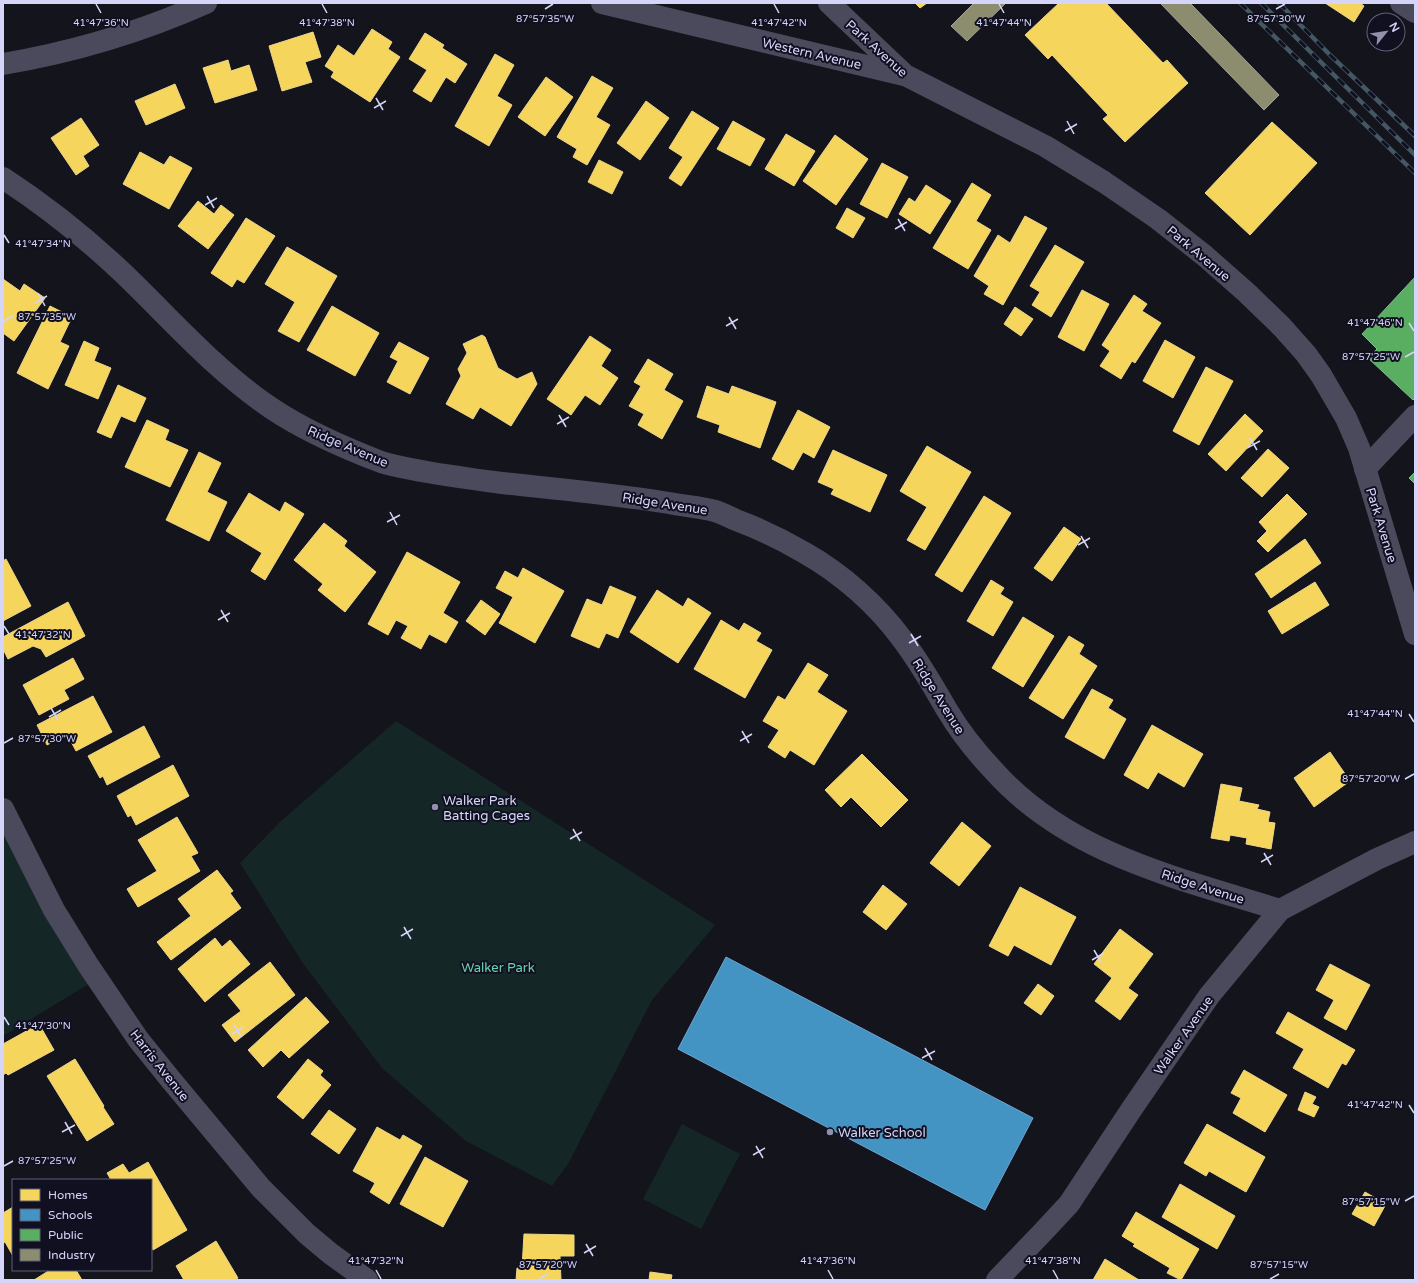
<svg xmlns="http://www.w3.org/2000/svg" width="1418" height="1283" font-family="'Varela Round',sans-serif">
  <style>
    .green { fill: #142726 }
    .homes { fill: #f6d55c; stroke: #ecd58b }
    .schools { fill: #4393c3; stroke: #6fa7d4 }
    .public { fill: #5aae61; stroke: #7fba8f }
    .industry { fill: #8c8c6e; stroke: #a2a298 }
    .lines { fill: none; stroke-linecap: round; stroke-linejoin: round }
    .minor { stroke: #4a4a5c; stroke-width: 22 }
    .rail-casing { stroke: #445863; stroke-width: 4.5 }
    .rail { stroke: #111020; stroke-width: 3; stroke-dasharray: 9; stroke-linecap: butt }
    .ticks { fill: none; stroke: #d5d5fa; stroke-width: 1.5 }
    .poi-dot { fill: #9191ac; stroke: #111020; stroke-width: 1.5 }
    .labels { text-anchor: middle; stroke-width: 4; stroke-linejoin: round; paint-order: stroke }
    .street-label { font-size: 13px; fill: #d5d5fa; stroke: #111020 }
    .poi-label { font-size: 13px; fill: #d5d5fa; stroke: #111020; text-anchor: start }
    .park-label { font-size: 13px; fill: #69d1ae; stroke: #111020 }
    .ticks-label { font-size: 10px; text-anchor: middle; fill: #d5d5fa; stroke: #111020; stroke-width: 4; stroke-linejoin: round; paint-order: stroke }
  </style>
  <rect width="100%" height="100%" fill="#14141c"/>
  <g class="green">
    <polygon points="396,721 715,925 652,1000 568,1164 552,1186 466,1141 382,1068 302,962 240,863 280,822"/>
    <polygon points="3,821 92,982 3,1036"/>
    <polygon points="682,1124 740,1154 701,1229 643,1199"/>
  </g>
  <g class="homes">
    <polygon points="915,3 927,3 920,8"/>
    <polygon points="1059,3 1106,3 1163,63 1167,60 1188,83 1125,142 1103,119 1108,115 1052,55 1048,59 1025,35"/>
    <polygon points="1325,3 1360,3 1364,6 1354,22"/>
    <polygon points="372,29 392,42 388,49 400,57 370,102 331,77 334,72 325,66 338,45 354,56"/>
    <polygon points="313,32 321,57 305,62 312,82 282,91 269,46"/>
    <polygon points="425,33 444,45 442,48 467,64 455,83 446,77 431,102 413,91 427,70 409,59"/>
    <polygon points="495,54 514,65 497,96 512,105 489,146 455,126"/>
    <polygon points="228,60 231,71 249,65 257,90 215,103 203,68"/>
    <polygon points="592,76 613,88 596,117 610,125 587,165 573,157 577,149 557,137"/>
    <polygon points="546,77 573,97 545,136 518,117"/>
    <polygon points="175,84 185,108 146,125 135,101"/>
    <polygon points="646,101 669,118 640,160 617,143"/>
    <polygon points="692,111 719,128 681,186 669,178 683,157 669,148"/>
    <polygon points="81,118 99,145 83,156 89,166 76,175 51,138"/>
    <polygon points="733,121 765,139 750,166 717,149"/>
    <polygon points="1272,122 1317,163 1250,235 1205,193"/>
    <polygon points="786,134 815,151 794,186 765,169"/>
    <polygon points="835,135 868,159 836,205 803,181"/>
    <polygon points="140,152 164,165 170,156 192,168 169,209 123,184"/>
    <polygon points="599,160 623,172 612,194 588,182"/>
    <polygon points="882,163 908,177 887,218 860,204"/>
    <polygon points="972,183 991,195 976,221 991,230 968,269 933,248"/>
    <polygon points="926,185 951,201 930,234 899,214 909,198 915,202"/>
    <polygon points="198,201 214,214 221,205 234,215 208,249 178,226"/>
    <polygon points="847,208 865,218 853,238 836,228"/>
    <polygon points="1025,216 1047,228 1003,305 984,294 989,286 974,276 998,235 1010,243"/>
    <polygon points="246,218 275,236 244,283 237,279 232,287 211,273"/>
    <polygon points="1055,245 1084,262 1051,317 1032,305 1040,292 1030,286"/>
    <polygon points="287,247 337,276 299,342 278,331 295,302 265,284"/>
    <polygon points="3,279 20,291 24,284 45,298 14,341 3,333"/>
    <polygon points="1082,290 1109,304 1084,351 1058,337"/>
    <polygon points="1134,295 1147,304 1142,311 1161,323 1135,363 1132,361 1121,379 1100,366 1110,351 1102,345"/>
    <polygon points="50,306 72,317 60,342 69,346 48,389 17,373"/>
    <polygon points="332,306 379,333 355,376 307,350"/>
    <polygon points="1015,307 1033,319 1021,336 1004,324"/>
    <polygon points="482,335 485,337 498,368 517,379 532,372 537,384 511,426 480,407 473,419 446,404 461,376 458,369 467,353 463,344"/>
    <polygon points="590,336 611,350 601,366 618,378 600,405 585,395 571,415 547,399"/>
    <polygon points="1165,340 1195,357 1173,398 1143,381"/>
    <polygon points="84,341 99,348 94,361 111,368 98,399 65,385"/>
    <polygon points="399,342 429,358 410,394 387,382 398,361 390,357"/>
    <polygon points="648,359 673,374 664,390 683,401 662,439 638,425 644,414 629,406 641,386 634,382"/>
    <polygon points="1206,367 1233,381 1199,445 1173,431"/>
    <polygon points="118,385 146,398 135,422 121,416 111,438 97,432"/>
    <polygon points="707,386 729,394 732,386 776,402 760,448 718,432 720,425 697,417"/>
    <polygon points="798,410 830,427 814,458 803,452 793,470 772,459"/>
    <polygon points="1245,414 1263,431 1226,471 1208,454"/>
    <polygon points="147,420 169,430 165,440 188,450 170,487 125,467"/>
    <polygon points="927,446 971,472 925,550 907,540 927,507 900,491"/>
    <polygon points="1268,449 1289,468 1262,497 1241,478"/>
    <polygon points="833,450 887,475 870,512 831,494 834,489 818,482"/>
    <polygon points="199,452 221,463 207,492 227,502 209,541 166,520"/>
    <polygon points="249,493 280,512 285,502 304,514 265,580 251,571 262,553 226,531"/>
    <polygon points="1287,494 1307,514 1268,552 1257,541 1267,531 1259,522"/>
    <polygon points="984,496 1011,513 962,592 935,575"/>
    <polygon points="324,523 347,541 344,546 376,572 345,612 318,590 323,584 294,560"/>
    <polygon points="1064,527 1081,539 1052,581 1034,568"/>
    <polygon points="1305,539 1321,563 1271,598 1255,574"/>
    <polygon points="407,552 460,582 443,613 458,622 446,643 429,634 421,649 401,638 408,626 396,620 388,635 368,624"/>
    <polygon points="6,559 31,606 3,621 3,561"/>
    <polygon points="523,568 564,591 535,643 499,623 513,597 496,588 505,571 518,578"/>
    <polygon points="991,580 1004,588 1000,594 1013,602 993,636 967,621"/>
    <polygon points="1315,582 1329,605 1282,634 1268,611"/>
    <polygon points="610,586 636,597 618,638 606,633 599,648 571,636 587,599 602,605"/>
    <polygon points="657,590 683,607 688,598 711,613 678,663 630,632"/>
    <polygon points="481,600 500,614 485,635 466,621"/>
    <polygon points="68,602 85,636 46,657 41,649 33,646 8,659 3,649 3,637"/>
    <polygon points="1023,617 1054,636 1023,687 992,668"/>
    <polygon points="721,620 739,631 744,623 761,633 756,641 772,650 745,698 694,669"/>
    <polygon points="1069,636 1084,645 1079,654 1097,666 1063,719 1029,698"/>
    <polygon points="73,658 84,679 64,690 69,699 39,715 23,685"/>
    <polygon points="808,663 828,675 817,692 847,711 814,765 790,750 785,758 768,747 779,730 763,721 778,696 785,700"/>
    <polygon points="1092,689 1113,700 1108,708 1126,719 1104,759 1065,737"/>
    <polygon points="93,696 112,732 76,751 67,734 47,745 37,725"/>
    <polygon points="1152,725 1203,754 1184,787 1158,772 1148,789 1124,775"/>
    <polygon points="144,726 160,757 107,785 103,776 100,778 88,756"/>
    <polygon points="1330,752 1350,781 1314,807 1294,778"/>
    <polygon points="862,754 908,800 881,827 851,797 841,807 825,790"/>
    <polygon points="173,765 189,796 136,825 131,815 128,817 117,796"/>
    <polygon points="1221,784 1242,788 1239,801 1259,805 1257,809 1270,812 1268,822 1275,823 1271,849 1246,844 1247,838 1230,835 1229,841 1211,838"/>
    <polygon points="177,817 198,853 191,856 200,871 138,907 127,889 157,871 138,840"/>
    <polygon points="962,822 991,846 959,886 930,863"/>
    <polygon points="217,870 233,891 230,893 241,908 171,960 157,942 191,916 178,899"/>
    <polygon points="883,885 907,904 886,930 863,912"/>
    <polygon points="1020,887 1076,917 1051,965 1014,945 1008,956 989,946"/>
    <polygon points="1120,929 1153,954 1128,988 1138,995 1120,1020 1095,1001 1112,978 1094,964"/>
    <polygon points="215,938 222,947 230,940 250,964 205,1002 178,969"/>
    <polygon points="270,962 295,995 235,1042 222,1025 241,1011 228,995"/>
    <polygon points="1330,964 1370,985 1346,1030 1324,1018 1334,1000 1316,990"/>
    <polygon points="1038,984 1054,996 1041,1015 1024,1003"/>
    <polygon points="306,997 329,1022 289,1058 281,1050 263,1067 248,1050"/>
    <polygon points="1288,1012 1355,1050 1346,1065 1342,1063 1328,1088 1293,1068 1304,1049 1276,1033"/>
    <polygon points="39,1024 54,1050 8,1075 6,1073 3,1075 3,1044"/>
    <polygon points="75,1059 104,1106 103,1107 114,1124 87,1141 47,1076"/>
    <polygon points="308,1059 323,1071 320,1075 331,1085 303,1119 277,1097"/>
    <polygon points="1244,1070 1287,1095 1265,1132 1233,1113 1241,1098 1231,1093"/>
    <polygon points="1305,1092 1316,1097 1312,1104 1319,1107 1314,1117 1298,1110"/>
    <polygon points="329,1110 356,1129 339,1154 311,1134"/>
    <polygon points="1207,1124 1265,1157 1246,1192 1209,1171 1206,1176 1184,1163"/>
    <polygon points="377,1127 400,1140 403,1135 422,1146 389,1204 370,1192 375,1183 353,1171"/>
    <polygon points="425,1157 468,1181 443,1227 400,1204"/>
    <polygon points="148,1162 187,1230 153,1250 151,1246 151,1180 111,1180 107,1173 123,1164 129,1173"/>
    <polygon points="1180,1184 1235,1216 1217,1249 1162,1217"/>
    <polygon points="1365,1192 1386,1204 1374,1226 1352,1214"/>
    <polygon points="13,1207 13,1256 5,1242 3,1243 3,1213"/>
    <polygon points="1136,1212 1199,1249 1181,1280 1167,1273 1170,1268 1133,1246 1135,1244 1122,1236"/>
    <polygon points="524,1234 574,1235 574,1256 560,1256 561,1280 516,1280 517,1268 522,1268"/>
    <polygon points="216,1241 238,1278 235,1280 184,1280 176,1266"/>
    <polygon points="1105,1259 1139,1280 1093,1280"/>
    <polygon points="50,1270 76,1270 82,1280 34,1280"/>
    <polygon points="650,1272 672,1275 671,1280 649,1280"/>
  </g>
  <polygon class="schools" points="726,957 1033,1118 985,1210 678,1049"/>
  <g class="public">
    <polygon points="1415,277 1415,398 1413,400 1368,358 1377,349 1362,334"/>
    <polygon points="1415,472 1415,484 1409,478"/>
  </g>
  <g class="industry">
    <polygon points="974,3 1006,3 967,41 951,26"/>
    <polygon points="1160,3 1190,3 1279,95 1264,110"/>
  </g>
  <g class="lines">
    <g class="minor">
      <polyline points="602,3 904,75"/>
      <polyline points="829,3 905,75 1045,146 1104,182 1158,219 1205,256 1247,293 1282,327 1306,354 1321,375 1346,418 1359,448 1415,634"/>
      <polyline points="1401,3 1415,12"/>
      <path d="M3,64C74,52 141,32 206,3"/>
      <path d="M3,178C46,206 86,238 123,273C171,319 216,371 271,408C305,431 342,447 381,462C390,465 401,467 411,469C441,475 471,479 502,483C558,489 614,494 669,503C684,506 700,507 715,511C722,513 729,517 736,520C760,529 783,540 805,553C842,574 877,605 902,639C919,661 933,686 947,710C960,732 977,753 994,771C1068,854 1178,878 1280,910"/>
      <polyline points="1365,469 1415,416"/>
      <polyline points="3,809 54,910 88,965 138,1039 171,1080 261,1188 307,1234 331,1254 367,1280"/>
      <polyline points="997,1280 1042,1233 1069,1204 1131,1110 1209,996 1280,910 1377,859 1415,842"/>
    </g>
    <defs>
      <g id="rail">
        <polyline points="1240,3 1415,173"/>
        <polyline points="1261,3 1415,155"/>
        <polyline points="1279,3 1330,55 1415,136"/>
      </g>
    </defs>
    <use href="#rail" class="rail-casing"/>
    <use href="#rail" class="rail"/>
  </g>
  <path class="ticks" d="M96,4L101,13M322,4L327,13M774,4L779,13M999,4L1004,13M545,9L553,4M1276,9L1285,4M376,98L383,110M374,108L386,101M1067,121L1074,134M1065,131L1077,124M207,196L214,208M205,205L217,198M898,219L905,231M895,229L907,222M4,235L9,243M38,293L45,306M35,303L47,296M729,317L736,329M4,321L13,316M1409,323L1414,331M726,326L738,319M1405,357L1414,352M559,415L566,427M557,424L569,417M1250,438L1257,450M1247,448L1260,441M390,512L397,525M387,522L400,515M1081,536L1088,548M1078,545L1090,538M221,610L228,622M218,620L230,613M4,626L9,634M911,634L918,646M909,643L921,636M51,708L58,720M1409,714L1414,722M49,717L61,710M742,731L749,743M740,741L752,734M4,743L13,738M1405,779L1414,774M573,829L580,841M570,839L582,832M1264,853L1271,865M1261,862L1273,855M404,927L411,939M401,936L413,929M1094,950L1101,962M1092,960L1104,953M4,1017L9,1025M234,1025L241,1037M232,1034L244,1027M925,1048L932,1060M922,1058L935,1051M1409,1105L1414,1113M65,1122L72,1134M62,1132L75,1125M756,1146L763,1158M753,1155L765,1148M4,1166L13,1161M1405,1201L1414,1196M586,1244L593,1256M584,1253L596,1246M376,1270L381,1279M828,1270L833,1279M1053,1270L1058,1279M539,1279L548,1274M1270,1279L1279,1274"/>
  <g class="poi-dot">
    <circle cx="435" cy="807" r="4"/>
    <circle cx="830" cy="1132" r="4"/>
  </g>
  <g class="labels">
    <g class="street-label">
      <text transform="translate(877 48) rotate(42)" y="5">Park Avenue</text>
      <text transform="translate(812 53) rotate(13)" y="5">Western Avenue</text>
      <text transform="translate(1199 253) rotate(40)" y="5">Park Avenue</text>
      <text transform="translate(348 446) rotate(23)" y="5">Ridge Avenue</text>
      <text transform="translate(665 503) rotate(9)" y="5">Ridge Avenue</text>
      <text transform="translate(1382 525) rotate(73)" y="5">Park Avenue</text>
      <text transform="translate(939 696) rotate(58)" y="5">Ridge Avenue</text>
      <text transform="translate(1203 886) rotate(18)" y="5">Ridge Avenue</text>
      <text transform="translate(1183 1035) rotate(-55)" y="5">Walker Avenue</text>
      <text transform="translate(160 1065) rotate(52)" y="5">Harris Avenue</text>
    </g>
    <g class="poi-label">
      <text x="443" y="805">Walker Park<tspan x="443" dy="15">Batting Cages</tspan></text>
      <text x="838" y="1137">Walker School</text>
    </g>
    <g class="park-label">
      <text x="498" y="972">Walker Park</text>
    </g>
  </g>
  <g class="ticks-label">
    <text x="545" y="22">87°57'35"W</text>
    <text x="1276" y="22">87°57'30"W</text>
    <text x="779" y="26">41°47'42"N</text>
    <text x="1004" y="26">41°47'44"N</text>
    <text x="101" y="26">41°47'36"N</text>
    <text x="327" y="26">41°47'38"N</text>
    <text x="43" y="247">41°47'34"N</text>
    <text x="47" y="320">87°57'35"W</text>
    <text x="1375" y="326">41°47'46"N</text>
    <text x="1371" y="360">87°57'25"W</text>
    <text x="43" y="638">41°47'32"N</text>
    <text x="1375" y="717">41°47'44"N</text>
    <text x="47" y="742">87°57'30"W</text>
    <text x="1371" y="782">87°57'20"W</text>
    <text x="43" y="1029">41°47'30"N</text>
    <text x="1375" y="1108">41°47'42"N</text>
    <text x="47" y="1164">87°57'25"W</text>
    <text x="1371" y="1205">87°57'15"W</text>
    <text x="376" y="1264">41°47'32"N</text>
    <text x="828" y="1264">41°47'36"N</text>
    <text x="1053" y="1264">41°47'38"N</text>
    <text x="548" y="1268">87°57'20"W</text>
    <text x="1279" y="1268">87°57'15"W</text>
  </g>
  <rect width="1418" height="1283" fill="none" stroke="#d5d5fa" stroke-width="8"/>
  <rect x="12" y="1179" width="140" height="92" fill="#111020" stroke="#5f5f77"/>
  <rect x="20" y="1189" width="20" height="12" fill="#f6d55c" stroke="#5f5f77"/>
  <text x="48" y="1199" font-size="12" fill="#d5d5fa">Homes</text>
  <rect x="20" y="1209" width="20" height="12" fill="#4393c3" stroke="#5f5f77"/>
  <text x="48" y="1219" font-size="12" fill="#d5d5fa">Schools</text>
  <rect x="20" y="1229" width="20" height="12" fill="#5aae61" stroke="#5f5f77"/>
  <text x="48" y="1239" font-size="12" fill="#d5d5fa">Public</text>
  <rect x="20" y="1249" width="20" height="12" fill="#8c8c6e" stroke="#5f5f77"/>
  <text x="48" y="1259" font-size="12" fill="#d5d5fa">Industry</text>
  <g transform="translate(1386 32) rotate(60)"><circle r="19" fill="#111020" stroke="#5f5f77"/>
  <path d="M0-3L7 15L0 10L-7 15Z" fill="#9191ac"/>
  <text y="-6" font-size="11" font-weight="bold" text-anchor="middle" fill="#d5d5fa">N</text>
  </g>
</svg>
